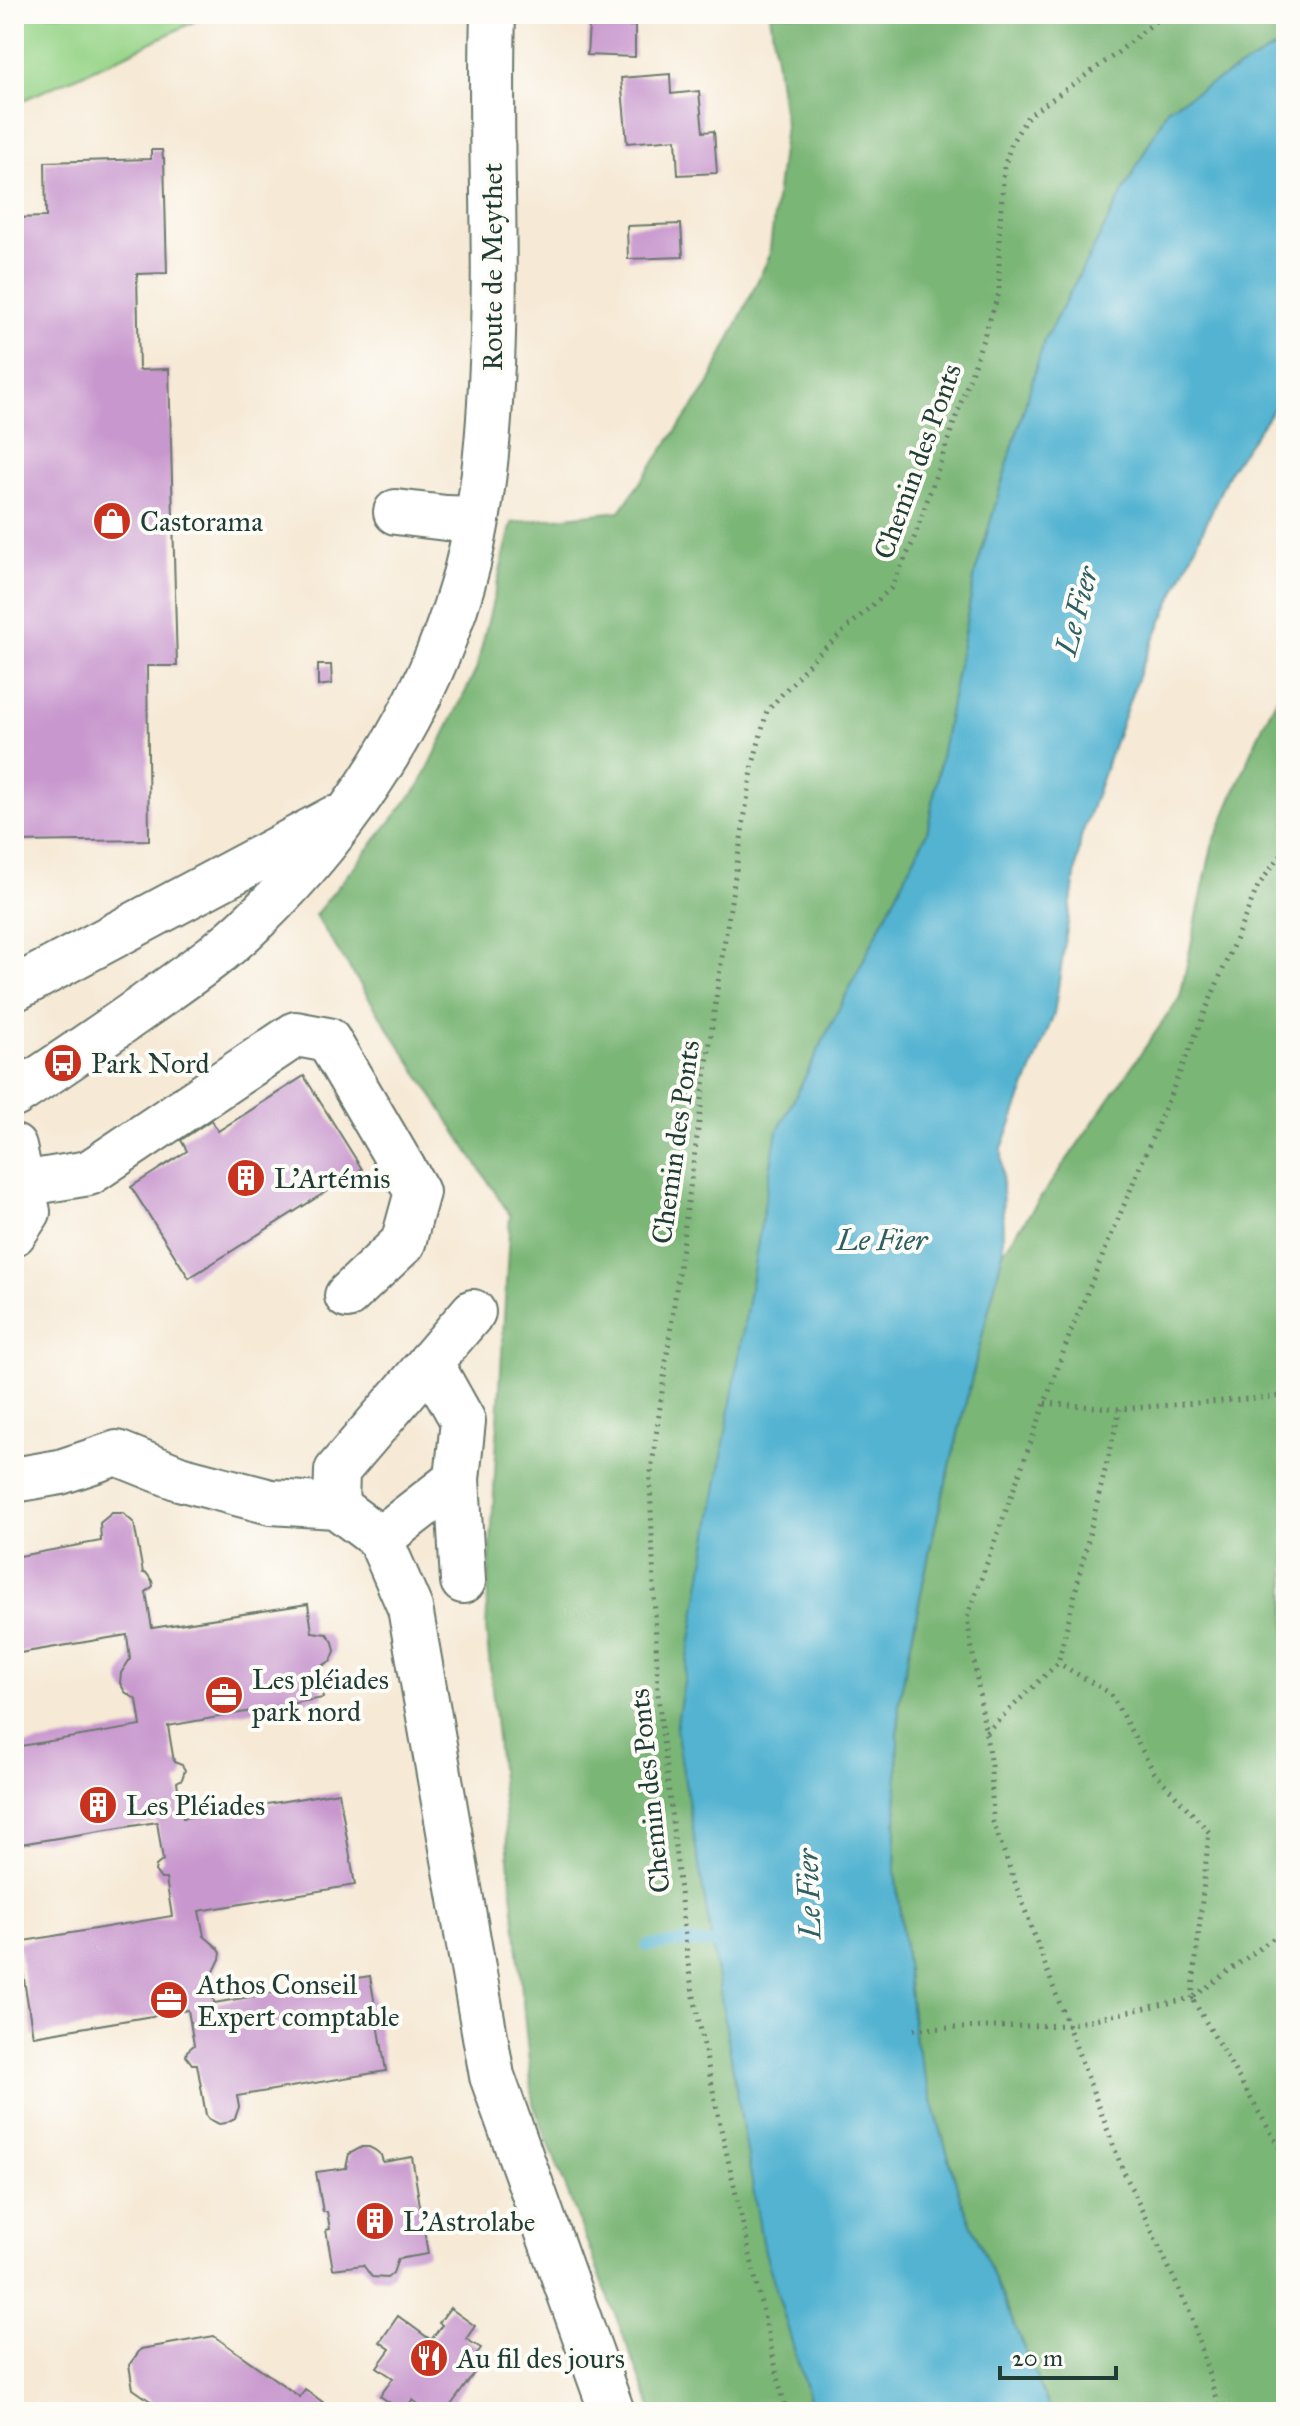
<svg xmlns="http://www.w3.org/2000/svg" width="1300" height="2426" font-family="'IM FELL Great Primer',serif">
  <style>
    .green { fill: #99d58a; stroke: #5c895f; stroke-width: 2 }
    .forest { fill: #7ab676; stroke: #4c7a55; stroke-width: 2 }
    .water { fill: #52b3d1; stroke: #387882; stroke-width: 2 }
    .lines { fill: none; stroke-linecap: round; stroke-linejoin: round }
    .stream { stroke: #52b3d1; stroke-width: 12 }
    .building { fill: #c897ce }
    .minor-casing { stroke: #6a796c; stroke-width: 48 }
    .path { stroke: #6a796c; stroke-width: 5; stroke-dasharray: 2 6; stroke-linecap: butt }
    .minor { stroke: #fff; stroke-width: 44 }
    .labels { text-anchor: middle; stroke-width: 8; stroke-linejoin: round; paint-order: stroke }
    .street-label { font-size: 28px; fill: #1f3d34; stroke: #fdfcf7 }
    .poi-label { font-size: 28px; fill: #1f3d34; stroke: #fdfcf7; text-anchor: start }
    .water-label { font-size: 30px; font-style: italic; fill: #2e6063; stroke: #fdfcf7 }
  </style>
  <rect width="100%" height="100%" fill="#fdfcf7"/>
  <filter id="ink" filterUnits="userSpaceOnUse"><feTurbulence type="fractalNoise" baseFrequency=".0125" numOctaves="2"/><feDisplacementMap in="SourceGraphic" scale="16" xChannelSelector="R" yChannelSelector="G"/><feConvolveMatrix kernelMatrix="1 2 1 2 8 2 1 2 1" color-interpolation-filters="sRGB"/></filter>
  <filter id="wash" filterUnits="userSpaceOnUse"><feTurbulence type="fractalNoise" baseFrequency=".006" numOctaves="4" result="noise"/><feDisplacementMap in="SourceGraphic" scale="32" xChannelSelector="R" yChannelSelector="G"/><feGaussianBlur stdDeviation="1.8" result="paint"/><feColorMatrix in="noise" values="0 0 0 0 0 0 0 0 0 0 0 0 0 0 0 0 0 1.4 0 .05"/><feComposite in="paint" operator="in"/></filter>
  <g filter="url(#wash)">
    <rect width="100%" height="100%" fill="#f6e9d5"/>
    <polygon class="green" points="14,14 210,14 123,56 14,104"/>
    <g class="forest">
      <polygon points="770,14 1089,14 1091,16 1122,17 1127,14 1286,14 1286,42 1168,108 1044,341 975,574 927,833 776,1135 762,2241 813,2412 653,2412 533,2103 486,1628 510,1215 315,915 420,785 476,670 512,523 620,511 707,387 769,257 785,125"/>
      <polygon points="1286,681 1286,2412 1051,2412 960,2197 915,2041 895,1871 899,1701 932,1539 1003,1252 1180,997 1212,846 1263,725"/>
    </g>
    <polygon class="water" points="1286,42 1286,391 1230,470 1141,668 1081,837 1054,1014 1002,1148 1003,1252 932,1539 899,1701 895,1871 915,2041 960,2197 1051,2412 813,2412 762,2242 676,1729 776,1135 927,833 975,574 1044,341 1168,108"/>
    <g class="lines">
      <polyline class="stream" points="647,1946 685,1942 728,1945"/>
    </g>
    <g id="blocks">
      <g class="building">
        <polygon points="589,25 635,26 635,57 587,55"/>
        <polygon points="670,74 671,94 699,91 703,132 714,131 717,173 678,175 676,139 627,143 621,78"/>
        <polygon points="151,150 162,150 163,158 164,158 167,273 137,274 139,370 169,369 177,666 147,666 149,840 14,842 14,218 46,217 45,162 151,159"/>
        <polygon points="681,224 683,257 628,259 627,226"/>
        <polygon points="318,665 331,665 332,684 318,686"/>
        <polygon points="304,1076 362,1169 189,1278 131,1187 187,1151 181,1140 211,1120 218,1131"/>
        <polygon points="112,1513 123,1513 134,1523 143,1573 147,1574 152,1581 153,1586 146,1592 152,1628 308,1604 312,1632 327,1634 333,1642 335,1651 331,1661 318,1668 323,1698 168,1726 174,1762 182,1765 185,1770 182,1779 177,1782 183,1818 339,1792 355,1885 199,1911 204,1936 218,1948 221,1953 220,1959 211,1978 214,2003 370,1976 386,2071 237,2096 239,2107 235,2118 225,2123 219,2124 209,2119 206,2115 197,2064 192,2064 186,2056 187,2051 194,2045 188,2010 33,2036 18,1942 172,1916 166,1879 161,1879 155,1871 156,1866 163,1860 157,1822 14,1845 14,1747 141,1726 137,1700 125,1692 120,1683 121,1673 130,1659 127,1635 14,1654 14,1557 101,1541 100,1523"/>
        <polygon points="362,2147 369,2147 375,2150 381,2155 383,2162 412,2157 428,2254 398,2259 393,2273 387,2278 372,2277 363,2265 333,2269 326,2230 330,2229 327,2212 323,2212 316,2172 346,2168 349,2154"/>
        <polygon points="450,2308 475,2326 466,2339 481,2348 468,2366 475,2372 446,2412 429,2412 413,2400 403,2412 380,2396 393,2378 377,2367 390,2349 380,2342 398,2316 431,2340 442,2325 439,2323"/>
        <polygon points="214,2336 300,2397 305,2389 336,2412 162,2412 162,2409 133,2389 129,2365 141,2349"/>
      </g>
    </g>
  </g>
  <g filter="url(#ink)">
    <use href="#blocks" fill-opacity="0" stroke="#6a796c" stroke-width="2"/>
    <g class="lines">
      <defs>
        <g id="minor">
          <polyline points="396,512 446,518 477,519"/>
          <polyline points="14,989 333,819"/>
          <path d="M14,1095C59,1066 102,1036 146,1005C184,978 223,952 256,919C350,828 425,712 462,586C481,521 488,451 491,384C498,261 489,137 493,14"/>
          <polyline points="14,1147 28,1212 14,1233"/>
          <polyline points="22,1184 89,1173 296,1034 328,1040 417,1192 403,1243 347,1296"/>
          <polyline points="457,1479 463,1581"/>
          <polyline points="14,1480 60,1472 117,1453 179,1478 271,1502 336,1506 380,1539 410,1608 492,2076 612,2412"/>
          <polyline points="336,1506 337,1471 473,1312"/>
          <polyline points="380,1539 457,1479 463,1421 430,1362"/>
        </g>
      </defs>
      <use href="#minor" class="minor-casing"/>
      <g class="path">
        <polyline points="1045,1403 1120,1409 1286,1396"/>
        <polyline points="986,1732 1058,1663 1120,1409"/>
        <polyline points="1286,1929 1192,1998 1281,2150 1286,2152"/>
        <polyline points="914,2029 1067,2025 1192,1998 1209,1832 1154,1772 1110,1693 1058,1663"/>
        <polyline points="786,2412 719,2120 689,1972 658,1695 650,1480 719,976 753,764 767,711 813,659 891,588 912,544 999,293 999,237 1004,167 1012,142 1028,116 1116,54 1164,14"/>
        <polyline points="1220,2412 1191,2315 1122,2168 1048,1973 993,1822 991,1766 967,1618 1071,1331 1258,886 1286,848"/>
      </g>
      <use href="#minor" class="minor"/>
    </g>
  </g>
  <defs>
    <symbol id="shop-disc" viewBox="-11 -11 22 22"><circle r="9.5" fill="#c8321e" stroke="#fdfcf7"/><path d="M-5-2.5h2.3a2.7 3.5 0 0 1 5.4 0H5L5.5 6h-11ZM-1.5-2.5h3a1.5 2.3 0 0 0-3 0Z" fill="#fff"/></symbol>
    <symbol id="bus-disc" viewBox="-11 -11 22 22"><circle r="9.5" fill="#c8321e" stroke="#fdfcf7"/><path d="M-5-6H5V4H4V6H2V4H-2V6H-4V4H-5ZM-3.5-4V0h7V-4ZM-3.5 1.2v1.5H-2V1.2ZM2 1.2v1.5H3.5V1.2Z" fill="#fff"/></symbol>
    <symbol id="building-disc" viewBox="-11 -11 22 22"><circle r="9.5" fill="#c8321e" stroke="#fdfcf7"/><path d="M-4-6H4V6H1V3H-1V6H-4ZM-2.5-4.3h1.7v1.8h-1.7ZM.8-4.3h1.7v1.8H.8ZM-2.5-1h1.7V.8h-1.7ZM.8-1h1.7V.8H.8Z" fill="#fff"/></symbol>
    <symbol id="office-disc" viewBox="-11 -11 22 22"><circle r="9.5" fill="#c8321e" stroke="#fdfcf7"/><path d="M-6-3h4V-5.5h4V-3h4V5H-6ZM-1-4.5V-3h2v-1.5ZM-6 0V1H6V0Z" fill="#fff"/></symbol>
    <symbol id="restaurant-disc" viewBox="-11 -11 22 22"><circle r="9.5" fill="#c8321e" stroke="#fdfcf7"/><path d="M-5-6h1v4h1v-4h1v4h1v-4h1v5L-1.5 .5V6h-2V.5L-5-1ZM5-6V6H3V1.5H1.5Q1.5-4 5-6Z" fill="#fff"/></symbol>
  </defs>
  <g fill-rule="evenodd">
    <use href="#shop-disc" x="90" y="499" width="44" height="44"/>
    <use href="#bus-disc" x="41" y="1041" width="44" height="44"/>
    <use href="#building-disc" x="224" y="1156" width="44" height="44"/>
    <use href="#office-disc" x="202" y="1673" width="44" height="44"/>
    <use href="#building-disc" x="76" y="1783" width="44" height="44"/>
    <use href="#office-disc" x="147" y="1978" width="44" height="44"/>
    <use href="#building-disc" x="353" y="2199" width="44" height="44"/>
    <use href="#restaurant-disc" x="407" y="2336" width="44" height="44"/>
  </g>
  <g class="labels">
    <g class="street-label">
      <text transform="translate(492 267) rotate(-90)" y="10">Route de Meythet</text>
      <text transform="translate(917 461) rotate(-70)" y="10">Chemin des Ponts</text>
      <text transform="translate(675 1142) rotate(-82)" y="10">Chemin des Ponts</text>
      <text transform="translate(649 1791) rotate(-96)" y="10">Chemin des Ponts</text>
    </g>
    <g class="poi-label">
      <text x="140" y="531">Castorama</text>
      <text x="91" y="1073">Park Nord</text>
      <text x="274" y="1188">L'Artémis</text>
      <text x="252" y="1689">Les pléiades<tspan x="252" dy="32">park nord</tspan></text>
      <text x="126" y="1815">Les Pléiades</text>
      <text x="197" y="1994">Athos Conseil<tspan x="197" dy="32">Expert comptable</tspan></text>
      <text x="403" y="2231">L'Astrolabe</text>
      <text x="457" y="2368">Au fil des jours</text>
    </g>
    <g class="water-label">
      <text transform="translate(1077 611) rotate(-75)" y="10">Le Fier</text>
      <text x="882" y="1250">Le Fier</text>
      <text transform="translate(809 1894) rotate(-92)" y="10">Le Fier</text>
    </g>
  </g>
  <rect width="1300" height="2426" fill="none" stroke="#fdfcf7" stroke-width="48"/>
  <path d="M1000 2366v12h116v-12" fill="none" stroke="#1f3d34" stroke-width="4"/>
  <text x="1012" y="2366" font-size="24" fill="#1f3d34" stroke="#fdfcf7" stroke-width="6" paint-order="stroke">20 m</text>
</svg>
